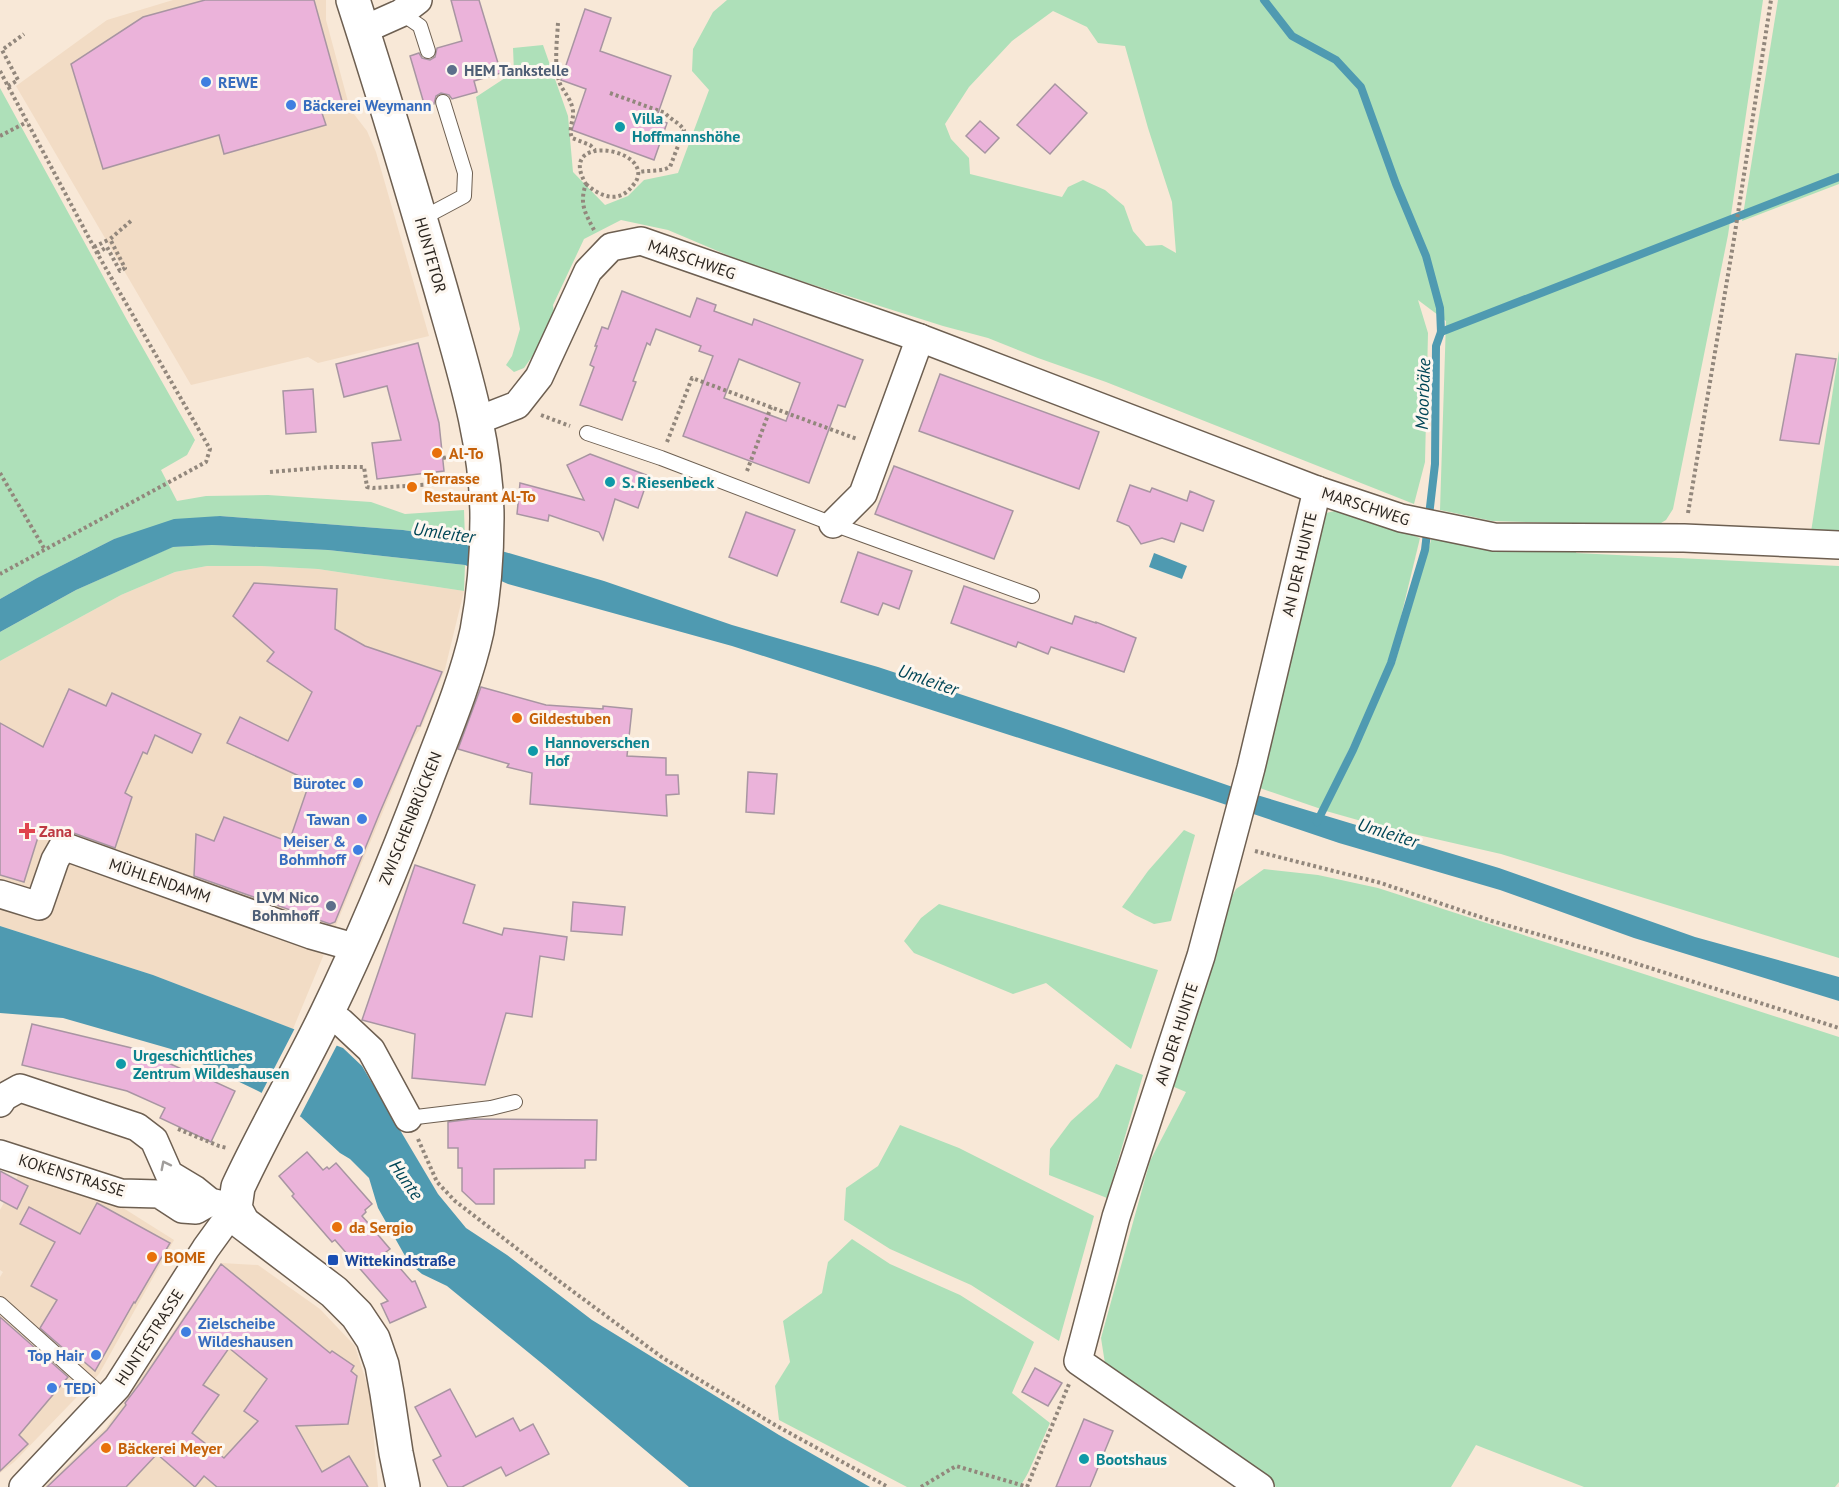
<svg xmlns="http://www.w3.org/2000/svg" width="1839" height="1487" font-family="'PT Sans',sans-serif">
  <style>
    .built { fill: #f2dcc5 }
    .green { fill: #aee0b9; fill-rule: evenodd }
    .water { fill: #4f9ab1 }
    .pier { fill: #f8e8d7 }
    .lines { fill: none; stroke-linecap: round; stroke-linejoin: round }
    .stream { stroke: #4f9ab1; stroke-width: 8 }
    .building { fill: #ebb3da; stroke: #a895a2; stroke-width: 1.5; fill-rule: evenodd }
    .lane-casing { stroke: #6d5f51; stroke-width: 16 }
    .street-casing { stroke: #6d5f51; stroke-width: 30 }
    .secondary-casing { stroke: #6d5f51; stroke-width: 36 }
    .path { stroke: #92877c; stroke-width: 4; stroke-dasharray: 3 3; stroke-linecap: butt }
    .lane { stroke: #fff; stroke-width: 14 }
    .street { stroke: #fff; stroke-width: 27 }
    .secondary { stroke: #fff; stroke-width: 33 }
    .oneway { stroke: #a09d9b }
    .service-dot { fill: #5c6f8a; stroke: #fdf7f0; stroke-width: 2 }
    .shop-dot { fill: #3f7fe0; stroke: #fdf7f0; stroke-width: 2 }
    .culture-dot { fill: #0f9aa8; stroke: #fdf7f0; stroke-width: 2 }
    .food-dot { fill: #e8710a; stroke: #fdf7f0; stroke-width: 2 }
    .health-dot { fill: #e0444e; stroke: #fdf7f0; stroke-width: 2 }
    .transit-dot { fill: #1a4fb4; stroke: #fdf7f0; stroke-width: 2 }
    .labels { text-anchor: middle; stroke-width: 6; stroke-linejoin: round; paint-order: stroke }
    .service-label { font-size: 16px; font-weight: bold; fill: #4e5e75; stroke: #fdf7f0; text-anchor: start }
    .shop-label { font-size: 16px; font-weight: bold; fill: #366cbe; stroke: #fdf7f0; text-anchor: start }
    .culture-label { font-size: 16px; font-weight: bold; fill: #0d838f; stroke: #fdf7f0; text-anchor: start }
    .street-label { font-size: 16px; fill: #2c2620; stroke: #fdf7f0 }
    .food-label { font-size: 16px; font-weight: bold; fill: #c56008; stroke: #fdf7f0; text-anchor: start }
    .health-label { font-size: 16px; font-weight: bold; fill: #be3a42; stroke: #fdf7f0; text-anchor: start }
    .transit-label { font-size: 16px; font-weight: bold; fill: #164399; stroke: #fdf7f0; text-anchor: start }
    .water-label { font-size: 18px; font-style: italic; fill: #004657; stroke: #fdf7f0 }
  </style>
  <rect width="100%" height="100%" fill="#f8e8d7"/>
  <g class="built">
    <polygon points="173,0 326,0 326,20 350,109 367,131 376,152 429,336 318,363 308,357 191,385 16,86 107,20"/>
    <polygon points="207,566 261,566 318,569 464,591 445,669 422,726 413,739 293,1029 153,975 0,926 0,661 121,595 175,572"/>
    <polygon points="19,1174 120,1206 174,1240 99,1374 14,1462 0,1473 0,1277 3,1272 0,1270 0,1210"/>
    <polygon points="221,1263 258,1265 320,1309 355,1346 370,1394 378,1487 44,1487 106,1428"/>
  </g>
  <g class="green">
    <path d="M727,0H1763L1728,235L1673,509L1666,520L1656,526L1492,521L1440,510L1446,321L1418,300L1428,333L1425,462L1414,504L1106,382L1038,358L988,338L943,326L753,266L668,230L621,220L584,239L553,305L554,314L534,354L524,368L514,372L506,365L512,356L520,329L476,97L514,72L513,48L543,45L568,116L573,172L605,205L628,196L644,180L678,173L709,90L692,71L693,49L713,12ZM1053,11L1087,27L1098,43L1125,46L1148,128L1172,202L1176,253L1162,245L1146,246L1133,231L1124,206L1105,190L1083,180L1068,187L1062,197L970,174L969,158L951,139L945,124L969,87L1012,41Z"/>
    <polygon points="1778,0 1839,0 1839,184 1742,221"/>
    <polygon points="0,88 127,320 195,440 187,455 161,470 177,501 206,496 268,495 371,502 405,514 464,510 465,540 403,530 220,516 114,539 37,578 0,599"/>
    <polygon points="1839,351 1839,533 1811,532"/>
    <polygon points="1343,509 1420,538 1390,662 1321,809 1254,786 1326,513"/>
    <polygon points="1432,537 1577,545 1576,553 1839,566 1839,958 1501,854 1379,826 1326,811 1395,663"/>
    <polygon points="212,545 328,550 465,565 464,591 318,569 261,566 207,566 175,572 121,595 0,661 0,632 76,590 172,547"/>
    <polygon points="1184,830 1195,835 1171,921 1154,924 1135,915 1122,907 1148,871"/>
    <polygon points="1264,869 1318,875 1378,888 1839,1037 1839,1482 1835,1487 1584,1487 1476,1445 1451,1487 1276,1487 1106,1370 1101,1338 1150,1161 1186,1092 1167,1084 1219,920 1236,889"/>
    <polygon points="939,904 1158,970 1131,1049 1046,983 1013,994 914,953 904,941 921,918"/>
    <polygon points="1116,1064 1143,1075 1107,1198 1049,1175 1050,1149 1071,1121 1098,1097"/>
    <polygon points="900,1125 959,1148 1094,1216 1059,1341 971,1285 890,1249 844,1220 846,1188 878,1166"/>
    <polygon points="852,1239 890,1264 960,1295 1034,1342 1012,1393 1050,1423 1028,1473 1020,1487 907,1487 779,1420 775,1386 790,1362 783,1321 822,1293 828,1262"/>
  </g>
  <g class="water">
    <polygon points="220,516 403,530 461,539 604,581 732,625 878,667 1063,728 1247,792 1499,868 1695,937 1839,977 1839,1001 1634,938 1500,890 1339,843 1203,797 732,646 508,584 465,565 328,550 212,545 173,547 76,590 0,632 0,599 37,578 114,539 174,519"/>
    <polygon points="1154,553 1187,566 1182,579 1149,567"/>
    <polygon points="0,926 153,975 343,1048 362,1066 438,1194 466,1228 507,1255 592,1320 779,1435 870,1487 689,1487 545,1366 447,1286 422,1274 409,1263 378,1208 369,1178 350,1159 340,1153 301,1117 260,1092 171,1049 63,1018 0,1013"/>
  </g>
  <polygon class="pier" points="295,1028 337,1045 299,1118 261,1094"/>
  <g class="lines">
    <g class="stream">
      <polyline points="1264,0 1292,36 1336,60 1361,87 1396,184 1426,256 1440,308 1441,332 1436,346 1435,464 1425,550 1391,663 1353,750 1317,822"/>
      <polyline points="1441,332 1839,177"/>
    </g>
  </g>
  <g class="building">
    <polygon points="205,0 314,0 342,101 320,107 326,125 252,146 224,154 219,135 103,169 71,64 143,17"/>
    <polygon points="451,0 479,0 501,73 474,81 477,92 452,99 449,95 441,93 436,96 434,104 425,107 410,56 419,53 422,58 430,60 435,57 437,48 462,41"/>
    <polygon points="585,9 611,18 600,51 671,76 656,119 667,123 654,160 572,130 586,89 561,80"/>
    <polygon points="1055,84 1087,113 1050,154 1017,125"/>
    <polygon points="980,121 999,138 985,153 966,136"/>
    <path d="M622,291L690,317L697,298L716,305L714,311L752,325L754,319L863,360L845,407L838,405L809,483L683,436L713,356L699,351L701,346L656,329L650,345L647,343L633,381L636,382L622,420L580,405L594,367L590,365L597,346H595L602,327L608,329ZM739,359L800,383L786,421L724,398Z"/>
    <polygon points="418,343 439,423 444,471 377,479 372,443 401,440 387,386 344,397 336,364"/>
    <polygon points="1796,354 1836,359 1819,444 1780,440"/>
    <polygon points="940,374 1099,432 1079,489 919,431"/>
    <polygon points="313,389 316,432 286,434 283,391"/>
    <polygon points="590,454 649,476 638,508 615,499 603,540 599,532 549,515 548,521 517,514 520,483 584,500 567,465"/>
    <polygon points="894,466 1013,511 994,559 875,514"/>
    <polygon points="1130,485 1150,492 1152,488 1187,501 1190,491 1214,501 1203,531 1181,523 1174,542 1162,538 1141,544 1129,526 1117,521"/>
    <polygon points="746,512 795,530 777,576 729,557"/>
    <polygon points="858,552 912,571 899,609 883,603 878,615 841,602"/>
    <polygon points="254,583 337,589 335,629 365,646 442,672 420,726 417,726 380,812 335,922 330,924 194,876 196,834 214,841 224,817 289,842 310,781 227,743 240,717 288,741 312,692 267,661 274,652 233,616"/>
    <polygon points="964,586 1072,624 1075,616 1096,623 1096,622 1136,638 1124,672 1051,647 1048,654 1018,642 1016,647 951,623"/>
    <polygon points="481,687 546,705 603,709 603,706 632,709 627,756 666,758 666,775 678,775 679,794 666,795 667,816 530,804 532,773 507,767 509,764 458,749"/>
    <polygon points="69,689 106,706 112,693 201,734 192,753 155,735 147,754 143,752 125,793 132,797 115,848 68,831 62,830 56,832 47,829 45,836 39,834 24,882 0,875 0,723 43,747"/>
    <polygon points="748,772 777,774 774,814 746,812"/>
    <polygon points="415,865 475,885 463,923 502,935 504,928 567,937 564,960 540,956 532,1017 506,1013 485,1085 412,1078 415,1034 362,1020"/>
    <polygon points="573,902 625,907 622,935 571,931"/>
    <polygon points="32,1024 140,1050 199,1077 200,1075 235,1091 211,1142 160,1118 165,1108 127,1091 22,1065"/>
    <polygon points="472,1119 597,1120 596,1160 585,1160 585,1168 494,1169 494,1204 476,1204 462,1191 462,1168 458,1168 458,1148 448,1148 448,1122"/>
    <polygon points="307,1152 323,1170 327,1167 329,1169 336,1163 372,1204 365,1210 366,1212 362,1216 390,1249 386,1252 412,1282 415,1281 426,1307 390,1323 381,1304 388,1301 335,1240 332,1242 292,1196 294,1194 279,1176"/>
    <polygon points="0,1171 28,1186 17,1209 0,1200"/>
    <polygon points="97,1203 170,1243 135,1303 134,1302 95,1371 82,1360 80,1363 40,1328 57,1300 31,1286 55,1242 20,1224 29,1207 80,1234"/>
    <path d="M221,1264L330,1353L332,1351L354,1366L351,1371L357,1376L348,1424L296,1426L322,1472L349,1456L368,1487H217L204,1476L195,1487L157,1454L126,1487H47L107,1430L126,1405L125,1403L141,1382ZM229,1348L267,1379L244,1411L258,1421L224,1458L192,1433L219,1395L203,1385Z"/>
    <polygon points="0,1317 68,1377 19,1435 28,1444 0,1471"/>
    <polygon points="1035,1368 1062,1383 1048,1406 1022,1392"/>
    <polygon points="450,1389 476,1437 513,1418 520,1431 533,1424 549,1454 506,1476 501,1467 462,1487 448,1487 433,1460 441,1456 415,1407"/>
    <polygon points="1084,1419 1113,1431 1090,1487 1056,1487"/>
  </g>
  <g class="lines">
    <defs>
      <g id="lane">
        <polyline points="401,13 420,26 428,51"/>
        <polyline points="421,219 464,196 465,173 443,102"/>
        <polyline points="587,433 661,458 833,524 1032,596"/>
        <polyline points="408,1118 491,1108 515,1102"/>
        <polyline points="0,1304 106,1399"/>
      </g>
      <g id="street">
        <polyline points="363,30 401,13 418,0"/>
        <polyline points="476,421 517,405 539,377 588,271 611,247 641,241 920,338 1317,490 1401,518 1494,537 1684,538 1839,545"/>
        <polyline points="833,524 863,494 920,338"/>
        <polyline points="0,894 39,906 55,860 63,846 311,935 357,948"/>
        <polyline points="326,1015 341,1022 371,1050 408,1118"/>
        <polyline points="0,1103 4,1097 20,1088 137,1127 154,1140 169,1174 194,1189 210,1202 235,1208 206,1248 117,1387 23,1487"/>
        <polyline points="0,1154 121,1193 159,1194 182,1209 196,1210 210,1202"/>
        <polyline points="1260,1487 1078,1361 1116,1217 1201,956 1251,768 1317,490"/>
      </g>
      <path id="secondary" d="M353,0C384,96 413,193 441,290C462,365 487,440 487,518C487,556 484,594 477,631C466,681 444,733 426,780C396,859 364,937 327,1013C299,1071 266,1127 238,1187L235,1208L243,1223L334,1292L357,1315L373,1339L382,1365L387,1393L396,1453L403,1487"/>
    </defs>
    <use href="#lane" class="lane-casing"/>
    <use href="#street" class="street-casing"/>
    <use href="#secondary" class="secondary-casing"/>
    <g class="path">
      <path d="M558,23C557,40 554,65 559,81C562,91 571,97 573,111C574,121 568,128 572,138L590,145L595,150"/>
      <polyline points="0,71 97,253 210,449 206,462 0,574"/>
      <polyline points="8,86 18,80 2,50 24,34"/>
      <path d="M610,93L665,113C671,120 679,122 684,130L670,167C660,172 650,170 639,172"/>
      <polyline points="0,136 27,122"/>
      <path d="M586,184C602,198 620,204 634,184C637,181 639,175 638,171C634,145 558,138 586,184C579,203 585,213 594,230"/>
      <polyline points="94,247 110,239"/>
      <polyline points="97,253 107,247 120,271 125,268 110,239 132,220"/>
      <polyline points="541,415 570,426"/>
      <polyline points="667,442 692,378 857,439"/>
      <polyline points="443,458 452,456 452,458"/>
      <polyline points="747,471 771,407"/>
      <polyline points="270,472 329,467 364,467 367,487 373,488 452,483 457,482 456,480"/>
      <polyline points="0,473 45,550"/>
      <polyline points="1688,513 1734,239 1771,0"/>
      <polyline points="1255,851 1381,883 1492,921 1606,954 1839,1028"/>
      <polyline points="178,1129 219,1146 227,1148"/>
      <polyline points="418,1139 437,1182 455,1201 563,1284 663,1358 775,1425 888,1487"/>
      <polyline points="921,1487 956,1466 1028,1487"/>
      <polyline points="1027,1487 1069,1384"/>
    </g>
    <use href="#lane" class="lane"/>
    <use href="#street" class="street"/>
    <use href="#secondary" class="secondary"/>
  </g>
  <defs><path id="oneway-chevron" d="M-2-3.5L2.5 0L-2 3.5" fill="none" stroke-width="1.6" stroke-linecap="round" stroke-linejoin="round" transform="scale(1.5)"/></defs>
  <use class="oneway" href="#oneway-chevron" transform="translate(165 1165) rotate(-117)"/>
  <g class="service-dot">
    <circle cx="452" cy="70" r="6"/>
    <circle cx="331" cy="906" r="6"/>
  </g>
  <g class="shop-dot">
    <circle cx="206" cy="82" r="6"/>
    <circle cx="291" cy="105" r="6"/>
    <circle cx="358" cy="783" r="6"/>
    <circle cx="362" cy="819" r="6"/>
    <circle cx="358" cy="850" r="6"/>
    <circle cx="186" cy="1332" r="6"/>
    <circle cx="96" cy="1355" r="6"/>
    <circle cx="52" cy="1388" r="6"/>
  </g>
  <g class="culture-dot">
    <circle cx="620" cy="127" r="6"/>
    <circle cx="610" cy="482" r="6"/>
    <circle cx="533" cy="751" r="6"/>
    <circle cx="121" cy="1064" r="6"/>
    <circle cx="1084" cy="1459" r="6"/>
  </g>
  <g class="food-dot">
    <circle cx="437" cy="453" r="6"/>
    <circle cx="412" cy="487" r="6"/>
    <circle cx="517" cy="718" r="6"/>
    <circle cx="337" cy="1227" r="6"/>
    <circle cx="152" cy="1257" r="6"/>
    <circle cx="106" cy="1448" r="6"/>
  </g>
  <path class="health-dot" d="M24 822h6v6h6v6h-6v6h-6v-6h-6v-6h6z"/>
  <rect class="transit-dot" x="327" y="1254" width="12" height="12" rx="3"/>
  <g class="labels">
    <g class="service-label">
      <text x="464" y="76">HEM Tankstelle</text>
      <text x="319" y="903" text-anchor="end">LVM Nico<tspan x="319" dy="18">Bohmhoff</tspan></text>
    </g>
    <g class="shop-label">
      <text x="218" y="88">REWE</text>
      <text x="303" y="111">Bäckerei Weymann</text>
      <text x="346" y="789" text-anchor="end">Bürotec</text>
      <text x="350" y="825" text-anchor="end">Tawan</text>
      <text x="346" y="847" text-anchor="end">Meiser &amp;<tspan x="346" dy="18">Bohmhoff</tspan></text>
      <text x="198" y="1329">Zielscheibe<tspan x="198" dy="18">Wildeshausen</tspan></text>
      <text x="84" y="1361" text-anchor="end">Top Hair</text>
      <text x="64" y="1394">TEDi</text>
    </g>
    <g class="culture-label">
      <text x="632" y="124">Villa<tspan x="632" dy="18">Hoffmannshöhe</tspan></text>
      <text x="622" y="488">S. Riesenbeck</text>
      <text x="545" y="748">Hannoverschen<tspan x="545" dy="18">Hof</tspan></text>
      <text x="133" y="1061">Urgeschichtliches<tspan x="133" dy="18">Zentrum Wildeshausen</tspan></text>
      <text x="1096" y="1465">Bootshaus</text>
    </g>
    <g class="street-label">
      <text transform="translate(431 255) rotate(74)" y="6">HUNTETOR</text>
      <text transform="translate(692 259) rotate(19)" y="6">MARSCHWEG</text>
      <text transform="translate(1366 506) rotate(18)" y="6">MARSCHWEG</text>
      <text transform="translate(1299 564) rotate(-77)" y="6">AN DER HUNTE</text>
      <text transform="translate(410 818) rotate(-68)" y="6">ZWISCHENBRÜCKEN</text>
      <text transform="translate(160 880) rotate(19)" y="6">MÜHLENDAMM</text>
      <text transform="translate(1176 1034) rotate(-72)" y="6">AN DER HUNTE</text>
      <text transform="translate(72 1175) rotate(17)" y="6">KOKENSTRASSE</text>
      <text transform="translate(149 1337) rotate(-57)" y="6">HUNTESTRASSE</text>
    </g>
    <g class="food-label">
      <text x="449" y="459">Al-To</text>
      <text x="424" y="484">Terrasse<tspan x="424" dy="18">Restaurant Al-To</tspan></text>
      <text x="529" y="724">Gildestuben</text>
      <text x="349" y="1233">da Sergio</text>
      <text x="164" y="1263">BOME</text>
      <text x="118" y="1454">Bäckerei Meyer</text>
    </g>
    <g class="health-label">
      <text x="39" y="837">Zana</text>
    </g>
    <g class="transit-label">
      <text x="345" y="1266">Wittekindstraße</text>
    </g>
    <g class="water-label">
      <text transform="translate(1423 394) rotate(-88)" y="6">Moorbäke</text>
      <text transform="translate(444 533) rotate(8)" y="6">Umleiter</text>
      <text transform="translate(928 680) rotate(19)" y="6">Umleiter</text>
      <text transform="translate(1388 833) rotate(17)" y="6">Umleiter</text>
      <text transform="translate(406 1180) rotate(55)" y="6">Hunte</text>
    </g>
  </g>
</svg>
